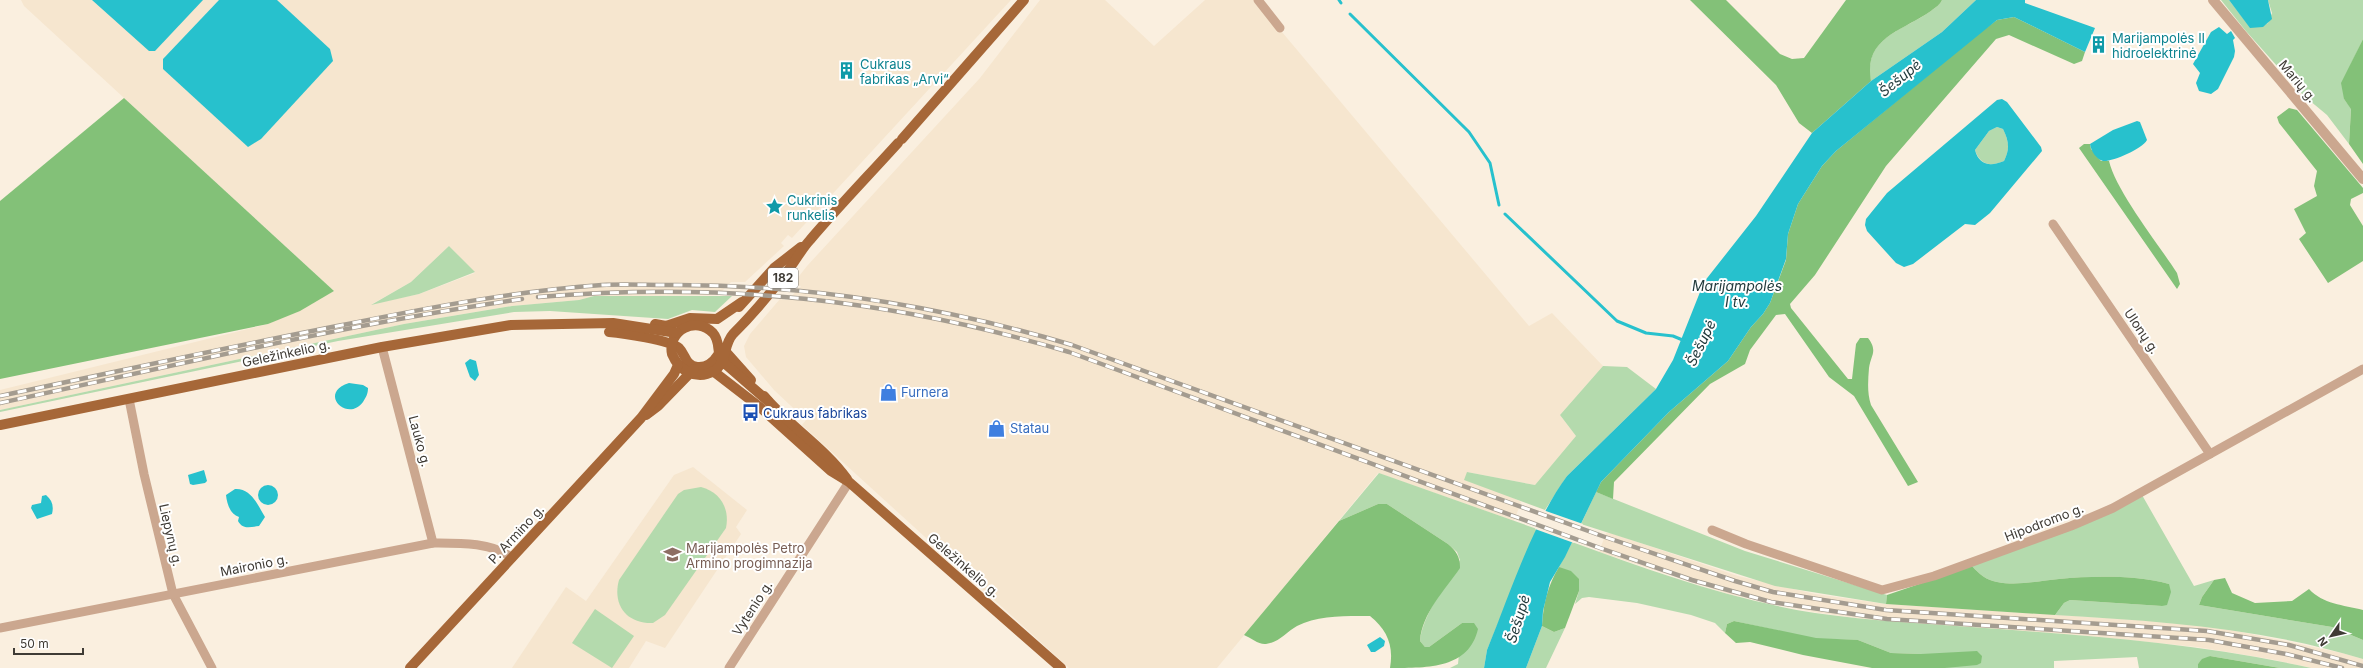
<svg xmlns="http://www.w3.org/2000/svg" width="2363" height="668" font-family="Inter,sans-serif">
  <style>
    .built { fill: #f6e6cf; fill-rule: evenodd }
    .green { fill: #b4daad }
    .forest { fill: #83c178 }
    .water { fill: #27c1cd; fill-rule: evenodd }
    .pier { fill: #faefdf }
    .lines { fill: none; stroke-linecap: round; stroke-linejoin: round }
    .stream { stroke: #27c1cd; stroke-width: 3 }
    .minor { stroke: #cba78f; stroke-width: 9 }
    .tertiary { stroke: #cba78f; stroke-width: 10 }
    .primary { stroke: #a66738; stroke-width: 10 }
    .rail-casing { stroke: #a49c90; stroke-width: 4.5 }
    .rail { stroke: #fff; stroke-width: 3; stroke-dasharray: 9; stroke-linecap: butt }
    .labels { text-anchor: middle; stroke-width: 4; stroke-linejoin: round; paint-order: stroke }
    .shield { fill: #fff; stroke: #797672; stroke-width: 1 }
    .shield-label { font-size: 12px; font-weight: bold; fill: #3f3b35 }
    .culture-label { font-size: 13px; fill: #0d838f; stroke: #fff; text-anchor: start }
    .street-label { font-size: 13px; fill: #3f3b35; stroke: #fff }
    .shop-label { font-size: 13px; fill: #366cbe; stroke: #fff; text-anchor: start }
    .transit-label { font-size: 13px; fill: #164399; stroke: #fff; text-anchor: start }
    .education-label { font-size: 13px; fill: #785e54; stroke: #fff; text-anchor: start }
    .water-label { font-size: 14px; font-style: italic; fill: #223a3c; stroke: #fff }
  </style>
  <rect width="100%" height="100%" fill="#faefdf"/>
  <g class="built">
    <path d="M21,0H1011L792,238L788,235L781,243L784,246L745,282H731L718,295L594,296L579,300L512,306L404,324L0,410V390L268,324L334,291L24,6ZM449,246L475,273L419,294L372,304L411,282Z"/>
    <polygon points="1040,0 1105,0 1154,46 1205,0 1255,0 1529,326 1552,313 1603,366 1560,415 1576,436 1535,485 1467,472 1521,502 1514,521 1378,473 1217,668 1069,668 802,425 806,420 774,390 746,357 744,346 750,334 780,299 788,300 801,286 792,285 807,266 980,78"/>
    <polygon points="693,467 747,510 736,527 741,534 665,648 646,641 629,668 512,668 566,587 586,601 674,475"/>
    <polygon points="1606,533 1611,533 1738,576 1815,594 1886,604 2169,622 2217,627 2342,653 2363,659 2363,668 2311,668 2270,659 2197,647 2080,635 1887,622 1814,612 1729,594 1599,552"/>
  </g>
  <g class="green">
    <path d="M1942,0H1976L1942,32L1871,81C1863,37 1903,31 1931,11C1936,7 1940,5 1942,0Z"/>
    <polygon points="2221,0 2229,0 2250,27 2263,26 2268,23 2272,13 2268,0 2363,0 2363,39 2351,64 2344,99 2351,108 2349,144 2327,115 2303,95 2245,30"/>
    <path d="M1997,127L2003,129C2009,141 2010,149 2004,161C1990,167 1980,165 1975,150L1989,131Z"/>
    <polygon points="449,246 475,272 419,294 371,305 411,282"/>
    <polygon points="594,296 732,296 715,312 692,310 668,319 550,311 514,312 338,341 0,412 0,410 404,324 512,306 579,300"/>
    <polygon points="1603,366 1627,367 1656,389 1567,476 1545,510 1464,480 1467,472 1535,485 1576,436 1560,415"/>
    <path d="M1379,473L1537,529L1487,650L1484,668H1450L1458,664L1462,623L1429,647H1425L1420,641C1422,616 1447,583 1460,560L1457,552L1448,544L1387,504H1378L1339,521Z"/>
    <path d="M701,487C720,492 730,508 726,528L665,615L653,623C627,624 612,605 619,580L678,494L684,490Z"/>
    <polygon points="1596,492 1745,551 1887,595 1886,604 1775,586 1581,524"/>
    <path d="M2142,495L2194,586L2214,580L2202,597L2199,605L2332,627L2363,640V659C2262,628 2159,621 2055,615L2064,603L2070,600L2162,606L2169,584C2135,575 2093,576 2059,579C2039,581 2017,586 1997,582C1986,580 1979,574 1972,566Z"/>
    <path d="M1572,542C1651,571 1732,600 1815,613C1872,621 1928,624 1985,628C2094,636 2204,644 2311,668H2280L2210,656L2198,664V668H2139L2137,657L2054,661V668H1945L1947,667L1921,654L1891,653L1858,640L1816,639L1734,621L1727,624L1725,633L1715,623L1691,615L1637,603L1589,597L1582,598L1575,604L1579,591L1559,567Z"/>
    <polygon points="595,609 634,636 612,668 572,643"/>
    <polygon points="1542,626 1554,632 1565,628 1546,668 1526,668"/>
  </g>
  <g class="forest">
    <path d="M1690,0H1726L1780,54L1792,59L1804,58L1846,0H1942C1940,5 1936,7 1931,11C1903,31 1863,37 1871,81L1812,133L1799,123L1776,85Z"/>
    <path d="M2014,17L2085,52L2082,61L2074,64L2009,35L1996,39L1886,166L1815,275L1790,304L1791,308L1848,379H1852L1856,344L1860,338H1868C1878,351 1871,355 1869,368C1868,381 1867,393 1871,405L1918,482L1908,486L1854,396L1829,377L1785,314L1776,315L1750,350L1745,364L1710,384L1614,482L1613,499L1596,492L1601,482L1669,412L1728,361L1751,327L1763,314L1770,303L1786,260L1788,234L1798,204L1822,166L1836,151L1978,34L1997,20Z"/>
    <polygon points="2363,39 2363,164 2349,144 2351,109 2344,99 2341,83"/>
    <polygon points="124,98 334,291 300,311 268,324 0,379 0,201"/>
    <polygon points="2289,108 2297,110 2363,188 2363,193 2351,199 2350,205 2363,226 2363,261 2328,283 2299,239 2306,233 2294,209 2317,196 2314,186 2317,171 2279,123 2277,117"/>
    <path d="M2084,144H2090L2091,149L2101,161H2109C2116,191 2159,245 2177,273L2180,284L2177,289L2079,148Z"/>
    <path d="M1378,504H1387L1448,544C1456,551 1460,556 1460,568C1445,590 1422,613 1420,641L1425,647H1429L1462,623H1474L1478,629C1469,668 1430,668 1390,668C1394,645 1387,630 1370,616C1347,616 1318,615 1297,626C1286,632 1280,642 1266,644C1259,645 1251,638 1244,635L1339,521Z"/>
    <path d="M1972,566C1979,574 1986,580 1997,582C2017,586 2039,581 2059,579C2093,576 2135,575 2169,584L2171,592L2167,605L2162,606L2070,600L2064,603L2055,615L1886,604L1887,595Z"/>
    <path d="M1559,567L1571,571L1579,579V591L1565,628L1554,632L1542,626C1543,604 1548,585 1559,567Z"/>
    <path d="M2225,578L2232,593L2255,603L2292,601L2309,589C2323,604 2343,605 2363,610V640L2332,627L2199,605L2202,597L2214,580Z"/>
    <polygon points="1734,621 1816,638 1858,640 1891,653 1921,654 1977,651 1982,656 1981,663 1977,665 1945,668 1872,668 1803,655 1750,642 1736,643 1725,633 1727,624"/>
    <polygon points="2210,656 2280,668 2198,668 2198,664 2202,659"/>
  </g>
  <g class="water">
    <polygon points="92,0 203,0 155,51 149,51"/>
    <polygon points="219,0 277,0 330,49 333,61 261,139 248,147 163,69 163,59"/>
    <path d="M1976,0H2025V3L2095,28L2085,52L2014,17L1997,20L1836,151L1822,166L1798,204L1788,234L1786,259L1770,303L1763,314L1751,327L1728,361L1669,412L1601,482L1565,557L1550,582L1543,611L1542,626L1526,668H1484L1487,650C1510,594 1532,524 1567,476L1656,389L1673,360L1704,282L1756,216L1812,133L1871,81L1942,32Z"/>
    <polygon points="2229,0 2268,0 2272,19 2263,27 2250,28"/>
    <polygon points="2219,27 2227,34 2231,31 2235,38 2233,40 2235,51 2234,57 2218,89 2211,94 2199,91 2196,83 2200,73 2193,64 2211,32"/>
    <path d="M2002,99L2007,102L2041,147L2042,151L1990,213L1975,225L1965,224L1913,264L1904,267L1896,263L1867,231L1865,225L1866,219L1887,193L1997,100ZM1997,127L2003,129C2009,141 2010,149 2004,161C1990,167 1979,165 1975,150L1989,131Z"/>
    <path d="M2137,121L2140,122L2147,140C2142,149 2112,162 2103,161C2096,159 2091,151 2090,144L2113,130Z"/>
    <polygon points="470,359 476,361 479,375 475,381 470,377 465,363"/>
    <path d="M349,383L363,385L368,388C368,394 366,397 363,402C348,423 317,393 349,383Z"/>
    <polygon points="204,470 207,481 205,483 193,485 190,484 188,475"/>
    <circle cx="268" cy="495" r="10"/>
    <path d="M235,489C251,488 257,504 265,517L259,526C250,527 243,530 238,521L239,517C230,514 227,504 226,495Z"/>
    <path d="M46,495C52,500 54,506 52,514L37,519L31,508L32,505L41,503L42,496Z"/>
    <polygon points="1380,637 1385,641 1384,646 1375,652 1371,652 1367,645"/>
  </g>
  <polygon class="pier" points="1543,510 1583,524 1574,543 1535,529"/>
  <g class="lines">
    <g class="stream">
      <polyline points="1339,0 1341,3"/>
      <polyline points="1350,14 1469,132 1490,163 1499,205"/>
      <polyline points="1505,214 1617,321 1646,333 1673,336 1685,341"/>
    </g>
    <g class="minor">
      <polyline points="1258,0 1280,28"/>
      <polyline points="2053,224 2210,454"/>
      <polyline points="382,347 433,543"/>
      <polyline points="129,399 144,474 173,594 212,668"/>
      <polyline points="1712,530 1746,544 1882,590 1934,576 2071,526 2113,508 2363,369"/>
      <path d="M0,628L433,543C457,543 493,542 512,558"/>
      <polyline points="729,668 849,482"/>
    </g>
    <polyline class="tertiary" points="2213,0 2363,179"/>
    <g class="primary">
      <polyline points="902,139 1024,0"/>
      <polyline points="739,307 774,268 801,247"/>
      <polyline points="655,324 666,326 690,318 717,319 742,302"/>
      <path d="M609,332C622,333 670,340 679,348C686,355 685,365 697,367C707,368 713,363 718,355"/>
      <polyline points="726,352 751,380"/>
      <polyline points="713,371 761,408 831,471 849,482 1061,668"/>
      <path d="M764,396C789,426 824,447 847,479"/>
      <path d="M768,401L722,361C716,352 721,342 713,333C696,315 667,331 672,354C679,371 697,381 714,371C727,363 723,345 733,334C750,317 768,296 783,277C793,265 800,251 810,240C838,207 869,175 898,143"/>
      <polyline points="646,415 658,406 694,369"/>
      <polyline points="0,425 382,347 511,325 613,323 677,333"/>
      <polyline points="410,668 641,418 674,374 678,365"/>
    </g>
    <defs>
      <g id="rail">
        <path d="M538,297C724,282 891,299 1069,352L1600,548L1692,580L1771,602L1887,619L2209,640L2286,654L2342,668"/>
        <path d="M0,396C116,372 232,346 348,324C432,307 516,291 602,285C624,284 646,285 668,285C804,284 941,306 1072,345L1605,537L1735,581L1773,592L1886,610L2207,631L2289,645L2363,666"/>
        <path d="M0,403C173,366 347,324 522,299"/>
      </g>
    </defs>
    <use href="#rail" class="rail-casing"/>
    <use href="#rail" class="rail"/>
  </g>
  <defs>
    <symbol id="building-bare" viewBox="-9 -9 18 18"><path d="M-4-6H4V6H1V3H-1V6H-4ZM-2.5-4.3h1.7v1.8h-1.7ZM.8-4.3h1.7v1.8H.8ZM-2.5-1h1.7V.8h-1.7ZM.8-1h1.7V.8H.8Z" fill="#0f9aa8" stroke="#fff" stroke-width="2.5" paint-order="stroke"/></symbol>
    <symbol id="sight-bare" viewBox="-9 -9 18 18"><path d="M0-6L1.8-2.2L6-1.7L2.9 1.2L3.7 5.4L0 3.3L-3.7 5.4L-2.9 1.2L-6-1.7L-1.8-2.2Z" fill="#0f9aa8" stroke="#fff" stroke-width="2.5" paint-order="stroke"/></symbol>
    <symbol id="shop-bare" viewBox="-9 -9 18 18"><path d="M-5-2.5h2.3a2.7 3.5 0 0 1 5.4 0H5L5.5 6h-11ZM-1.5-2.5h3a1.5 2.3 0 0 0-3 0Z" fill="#3f7fe0" stroke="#fff" stroke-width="2.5" paint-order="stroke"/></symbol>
    <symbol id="bus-bare" viewBox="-9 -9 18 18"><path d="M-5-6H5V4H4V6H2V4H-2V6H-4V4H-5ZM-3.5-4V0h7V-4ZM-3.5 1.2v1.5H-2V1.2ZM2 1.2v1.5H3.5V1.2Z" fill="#1a4fb4" stroke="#fff" stroke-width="2.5" paint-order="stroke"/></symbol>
    <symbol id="school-bare" viewBox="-9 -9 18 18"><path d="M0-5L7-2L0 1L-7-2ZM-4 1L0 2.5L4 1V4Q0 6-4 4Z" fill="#8d6e63" stroke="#fff" stroke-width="2.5" paint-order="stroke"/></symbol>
  </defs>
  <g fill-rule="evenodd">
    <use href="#building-bare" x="2086" y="32" width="25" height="25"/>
    <use href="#building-bare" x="834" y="58" width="25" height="25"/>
    <use href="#sight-bare" x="762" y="194" width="25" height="25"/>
    <use href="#shop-bare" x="876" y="380" width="25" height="25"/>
    <use href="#bus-bare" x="738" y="400" width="25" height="25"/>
    <use href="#shop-bare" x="984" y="416" width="25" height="25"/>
    <use href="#school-bare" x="660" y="542" width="25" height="25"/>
  </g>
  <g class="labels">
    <rect class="shield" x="768" y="268" width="30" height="20" rx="3"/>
    <g class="shield-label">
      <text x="783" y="282">182</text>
    </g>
    <g class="culture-label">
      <text x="2112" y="43">Marijampolės II<tspan x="2112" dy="15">hidroelektrinė</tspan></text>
      <text x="860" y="69">Cukraus<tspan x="860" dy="15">fabrikas „Arvi“</tspan></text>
      <text x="787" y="205">Cukrinis<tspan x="787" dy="15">runkelis</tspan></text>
    </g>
    <g class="street-label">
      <text transform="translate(2298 81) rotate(50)" y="5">Marių g.</text>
      <text transform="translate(2142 331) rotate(56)" y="5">Ulonų g.</text>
      <text transform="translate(286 353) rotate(-12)" y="5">Geležinkelio g.</text>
      <text transform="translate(420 441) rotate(75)" y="5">Lauko g.</text>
      <text transform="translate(2044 522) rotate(-21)" y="5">Hipodromo g.</text>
      <text transform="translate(516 534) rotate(-47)" y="5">P. Armino g.</text>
      <text transform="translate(171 535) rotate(77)" y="5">Liepynų g.</text>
      <text transform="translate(254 565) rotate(-11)" y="5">Maironio g.</text>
      <text transform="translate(964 565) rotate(41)" y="5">Geležinkelio g.</text>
      <text transform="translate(752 608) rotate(-57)" y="5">Vytenio g.</text>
    </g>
    <g class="shop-label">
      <text x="901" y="397">Furnera</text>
      <text x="1010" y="433">Statau</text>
    </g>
    <g class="transit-label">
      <text x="763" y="418">Cukraus fabrikas</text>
    </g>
    <g class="education-label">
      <text x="686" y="553">Marijampolės Petro<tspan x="686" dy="15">Armino progimnazija</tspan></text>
    </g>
    <g class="water-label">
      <text transform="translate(1900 78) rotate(-39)" y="5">Šešupė</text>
      <text x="1737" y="291">Marijampolės<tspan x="1737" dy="16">I tv.</tspan></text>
      <text transform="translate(1701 343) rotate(-64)" y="5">Šešupė</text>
      <text transform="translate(1518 619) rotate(-73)" y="5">Šešupė</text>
    </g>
  </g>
  <g transform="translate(2331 636) rotate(236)" stroke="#ffffff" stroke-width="3" paint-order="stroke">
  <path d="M0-3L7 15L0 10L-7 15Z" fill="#3f3b35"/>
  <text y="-6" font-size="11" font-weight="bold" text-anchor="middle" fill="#3f3b35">N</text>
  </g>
  <path d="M14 648v6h69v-6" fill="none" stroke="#3f3b35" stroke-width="2"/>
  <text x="20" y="648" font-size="12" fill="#3f3b35" stroke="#ffffff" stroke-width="3" paint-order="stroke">50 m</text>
</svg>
